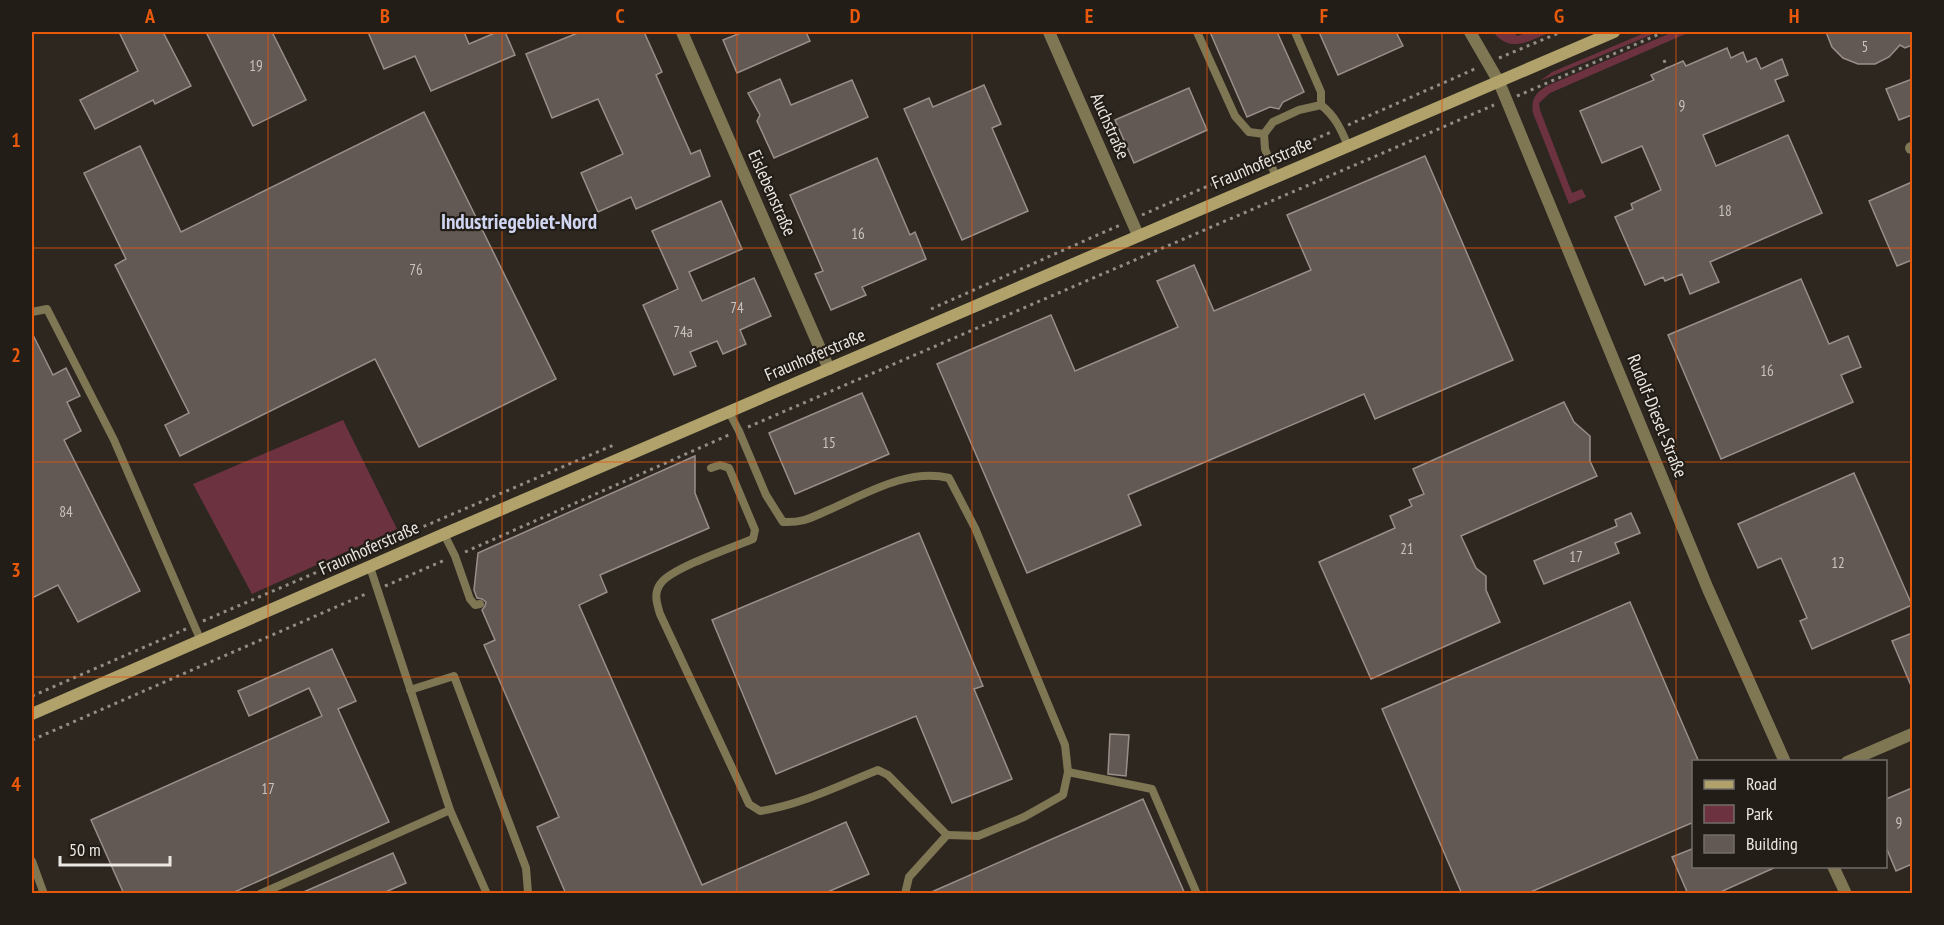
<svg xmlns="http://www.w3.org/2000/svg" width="1944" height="925" font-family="'PT Sans Narrow',sans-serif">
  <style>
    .green { fill: #6c3240 }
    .building { fill: #625854; stroke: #998e8a; stroke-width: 1.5 }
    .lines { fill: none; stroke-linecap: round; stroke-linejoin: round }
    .path { stroke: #928d88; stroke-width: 3; stroke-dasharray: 3 4.5; stroke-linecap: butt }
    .lane { stroke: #7f7654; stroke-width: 8 }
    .street { stroke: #7f7654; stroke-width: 12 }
    .secondary { stroke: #b1a26b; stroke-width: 12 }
    .grid { fill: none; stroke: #e8590c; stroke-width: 1.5; stroke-opacity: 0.55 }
    .labels { text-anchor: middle; stroke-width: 4.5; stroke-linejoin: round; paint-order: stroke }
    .number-label { font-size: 15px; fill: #c9c3bf }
    .street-label { font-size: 18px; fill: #ebe7e3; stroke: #231d17 }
    .quarter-label { font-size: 21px; font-weight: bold; fill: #d0d6f2; stroke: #231d17 }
    .neatline { fill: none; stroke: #e8590c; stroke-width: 2 }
    .grid-label { font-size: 20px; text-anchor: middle; font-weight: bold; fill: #e8590c }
  </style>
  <rect width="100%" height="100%" fill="#2d2720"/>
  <g class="green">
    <path d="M1493,32H1514L1517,36L1528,32H1551C1529,41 1511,54 1493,32Z"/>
    <polygon points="1647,32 1658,32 1540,81 1552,72"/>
    <path d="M1673,32H1690L1550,93L1539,103L1540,110L1572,193L1582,189L1586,197L1569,204L1533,113C1531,98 1536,92 1549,85Z"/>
    <polygon points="343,420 397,529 252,594 193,484"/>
  </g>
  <g class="building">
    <polygon points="119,32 163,32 191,86 155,104 153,100 95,129 80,100 138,71"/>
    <polygon points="206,32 272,32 306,100 253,126"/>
    <polygon points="368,32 464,32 469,44 497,32 505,32 515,55 431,91 415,56 384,69"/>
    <polygon points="580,32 644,32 662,72 656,75 691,154 700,150 710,176 636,209 631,197 598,212 581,173 623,154 598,99 552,118 526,54"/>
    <polygon points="743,32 806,32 810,41 737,73 723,40"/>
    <polygon points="1210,32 1277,32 1304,92 1283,102 1279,109 1270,107 1247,117"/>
    <polygon points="1319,32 1396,32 1403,46 1338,75"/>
    <polygon points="1826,32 1912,32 1912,45 1905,48 1900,45 1889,57 1875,64 1858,64 1843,58 1832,47"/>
    <polygon points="1727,48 1731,58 1743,52 1747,62 1756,58 1761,69 1782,59 1788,75 1775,80 1784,101 1703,135 1716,166 1788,135 1822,213 1710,262 1719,282 1690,294 1682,274 1665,281 1663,277 1645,285 1615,217 1633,209 1631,204 1661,190 1642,146 1602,163 1580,111 1654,80 1651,75 1683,61 1686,66"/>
    <polygon points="780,79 791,105 852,80 868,117 774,158 757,121 760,115 748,93"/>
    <polygon points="1912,79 1912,115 1899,120 1886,89"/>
    <polygon points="984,85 1001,124 992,128 1028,211 962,240 904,109 929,98 933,107"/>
    <polygon points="1189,88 1207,130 1134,163 1115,120"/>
    <polygon points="424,112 556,379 419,447 375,359 180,456 165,425 189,413 115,265 126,259 84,173 140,146 181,232"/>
    <polygon points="1425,156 1513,360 1375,419 1364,394 1128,495 1141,525 1027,573 937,364 1051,315 1075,371 1178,327 1157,281 1194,265 1214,311 1311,270 1287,215"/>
    <polygon points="877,158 910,235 915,232 926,259 862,287 866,295 831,310 815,274 823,271 790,195"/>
    <polygon points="1912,182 1912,260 1897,266 1869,201"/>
    <polygon points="721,201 742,249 689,272 702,301 754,278 771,316 740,330 746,344 723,354 717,341 690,352 696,366 674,375 643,305 678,289 652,231"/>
    <polygon points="1801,279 1829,344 1848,336 1861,367 1841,375 1853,402 1721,459 1668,335"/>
    <polygon points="32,333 53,375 66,368 80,396 67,402 81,431 64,440 140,591 78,622 58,585 32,598"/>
    <polygon points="862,393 889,454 795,494 769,433"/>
    <polygon points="1564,402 1574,422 1590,436 1590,461 1597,476 1461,536 1476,568 1486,576 1486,590 1500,622 1371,679 1319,562 1395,528 1390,516 1412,506 1409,500 1424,494 1413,469"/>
    <polygon points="695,456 695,493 709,528 600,575 607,592 579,605 702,885 846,822 869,874 823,894 566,894 537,827 559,817 484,645 495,640 482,610 485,606 486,602 482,599 477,598 474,590 478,553"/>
    <polygon points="1854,473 1912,605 1812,649 1800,621 1807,618 1781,558 1758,568 1738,524"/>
    <polygon points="1631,513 1640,533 1615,543 1619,553 1544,584 1534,561 1617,526 1615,520"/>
    <polygon points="919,533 983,686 974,689 1012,779 952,803 916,716 776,774 712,620"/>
    <polygon points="1630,602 1699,762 1694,762 1694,822 1526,894 1462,894 1382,709"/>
    <polygon points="1912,633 1912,688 1892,641"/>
    <polygon points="332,649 356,701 338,709 389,822 230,894 124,894 91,820 322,716 309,688 249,716 238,691"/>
    <polygon points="1110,734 1129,735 1126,776 1108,774"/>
    <polygon points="1912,788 1912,864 1896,871 1886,847 1886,799"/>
    <polygon points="1143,799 1185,894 927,894"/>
    <polygon points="1694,848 1694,867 1776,867 1716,894 1688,894 1672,857"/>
    <polygon points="393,853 406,883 381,894 299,894"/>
  </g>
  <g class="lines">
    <g class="path">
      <polyline points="1499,58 1561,32"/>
      <polyline points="1664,60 1667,68"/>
      <polyline points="1517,96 1664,32"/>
      <polyline points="1348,125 1477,68"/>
      <polyline points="1279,155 1331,132"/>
      <polyline points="1142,215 1260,163"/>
      <polyline points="931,309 1120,225"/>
      <polyline points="748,427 1494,105"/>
      <polyline points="465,552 731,434"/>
      <polyline points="385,586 445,560"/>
      <polyline points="203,621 616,444"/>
      <polyline points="32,696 186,629"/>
      <polyline points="32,740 368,593"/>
    </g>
    <g class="lane">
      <polyline points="1197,32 1235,116 1249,132 1264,134"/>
      <polyline points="1295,32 1321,92 1321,105"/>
      <path d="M1276,177L1265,149L1264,134L1273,122L1299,110L1321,105C1335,116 1341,129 1348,146"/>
      <polyline points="32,312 47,309 114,440 201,641"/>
      <path d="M729,412L739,431L766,495L783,522C804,523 812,517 831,509C867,493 909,468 949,478L975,528L1065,745L1068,772L1063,795L1024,817L978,836L947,835"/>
      <path d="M711,468L720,465L729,468L755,530L753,539C733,547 672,568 661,583C653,593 657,604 660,614L749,804L760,811C801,805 840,785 878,770L888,775L947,835L909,877L905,894"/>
      <polyline points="444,534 455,556 470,599 475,605 480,604"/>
      <polyline points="370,567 450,810 487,894"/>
      <polyline points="410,690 454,676 526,868 528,892 526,894"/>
      <polyline points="1068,772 1152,789 1197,894"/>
      <polyline points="32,861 44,894"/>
      <polyline points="260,894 450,810"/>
    </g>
    <g class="street">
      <polyline points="682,32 829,369"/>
      <polyline points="1049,32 1138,235"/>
      <polyline points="1470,32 1499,82 1708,589 1785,762"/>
      <polyline points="1911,148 1912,148"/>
      <polyline points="1847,762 1912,734"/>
      <polyline points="1833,866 1846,894"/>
    </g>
    <polyline class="secondary" points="32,714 444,534 1614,32"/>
  </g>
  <path class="grid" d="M268,32V894M502,32V894M737,32V894M972,32V894M1207,32V894M1442,32V894M1676,32V894M32,248H1912M32,462H1912M32,677H1912"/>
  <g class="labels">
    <g class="number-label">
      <text x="1865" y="52">5</text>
      <text x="256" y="71">19</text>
      <text x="1682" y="111">9</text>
      <text x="1725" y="216">18</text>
      <text x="858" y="239">16</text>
      <text x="416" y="275">76</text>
      <text x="737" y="313">74</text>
      <text x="683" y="337">74a</text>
      <text x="1767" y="376">16</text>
      <text x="829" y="448">15</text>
      <text x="66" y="517">84</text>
      <text x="1407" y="554">21</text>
      <text x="1576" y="562">17</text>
      <text x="1838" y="568">12</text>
      <text x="268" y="794">17</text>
      <text x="1899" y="828">9</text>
    </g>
    <g class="street-label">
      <text transform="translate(1110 126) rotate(66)" y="6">Auchstraße</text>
      <text transform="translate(1262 163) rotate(-23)" y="6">Fraunhoferstraße</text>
      <text transform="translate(772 193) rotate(66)" y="6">Eislebenstraße</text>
      <text transform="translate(815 355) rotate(-23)" y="6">Fraunhoferstraße</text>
      <text transform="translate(1657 416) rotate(68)" y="6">Rudolf-Diesel-Straße</text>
      <text transform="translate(369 548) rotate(-24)" y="6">Fraunhoferstraße</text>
    </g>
    <g class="quarter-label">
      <text x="519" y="229">Industriegebiet-Nord</text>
    </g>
  </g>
  <rect width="1944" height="925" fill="none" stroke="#231d17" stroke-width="66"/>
  <rect x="1692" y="760" width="195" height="108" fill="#231d17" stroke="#736e69" stroke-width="1.5"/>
  <rect x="1704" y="780" width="30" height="9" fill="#b1a26b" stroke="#736e69" stroke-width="1.5"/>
  <text x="1746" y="790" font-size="18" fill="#ebe7e3">Road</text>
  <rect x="1704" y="805" width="30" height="18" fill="#6c3240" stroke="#736e69" stroke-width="1.5"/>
  <text x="1746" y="820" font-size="18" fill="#ebe7e3">Park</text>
  <rect x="1704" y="835" width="30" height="18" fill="#625854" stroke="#736e69" stroke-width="1.5"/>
  <text x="1746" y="850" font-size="18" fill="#ebe7e3">Building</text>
  <path d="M60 856v9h110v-9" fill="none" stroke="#ebe7e3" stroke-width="3"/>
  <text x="69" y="856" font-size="18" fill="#ebe7e3" stroke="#231d17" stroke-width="4.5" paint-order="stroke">50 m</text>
  <rect x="33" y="33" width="1878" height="859" class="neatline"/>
  <g class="grid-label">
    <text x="150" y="23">A</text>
    <text x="385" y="23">B</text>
    <text x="620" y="23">C</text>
    <text x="855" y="23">D</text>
    <text x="1089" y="23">E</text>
    <text x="1324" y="23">F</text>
    <text x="1559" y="23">G</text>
    <text x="1794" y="23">H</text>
    <text x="16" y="147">1</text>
    <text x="16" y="362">2</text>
    <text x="16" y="577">3</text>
    <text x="16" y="791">4</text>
  </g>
</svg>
